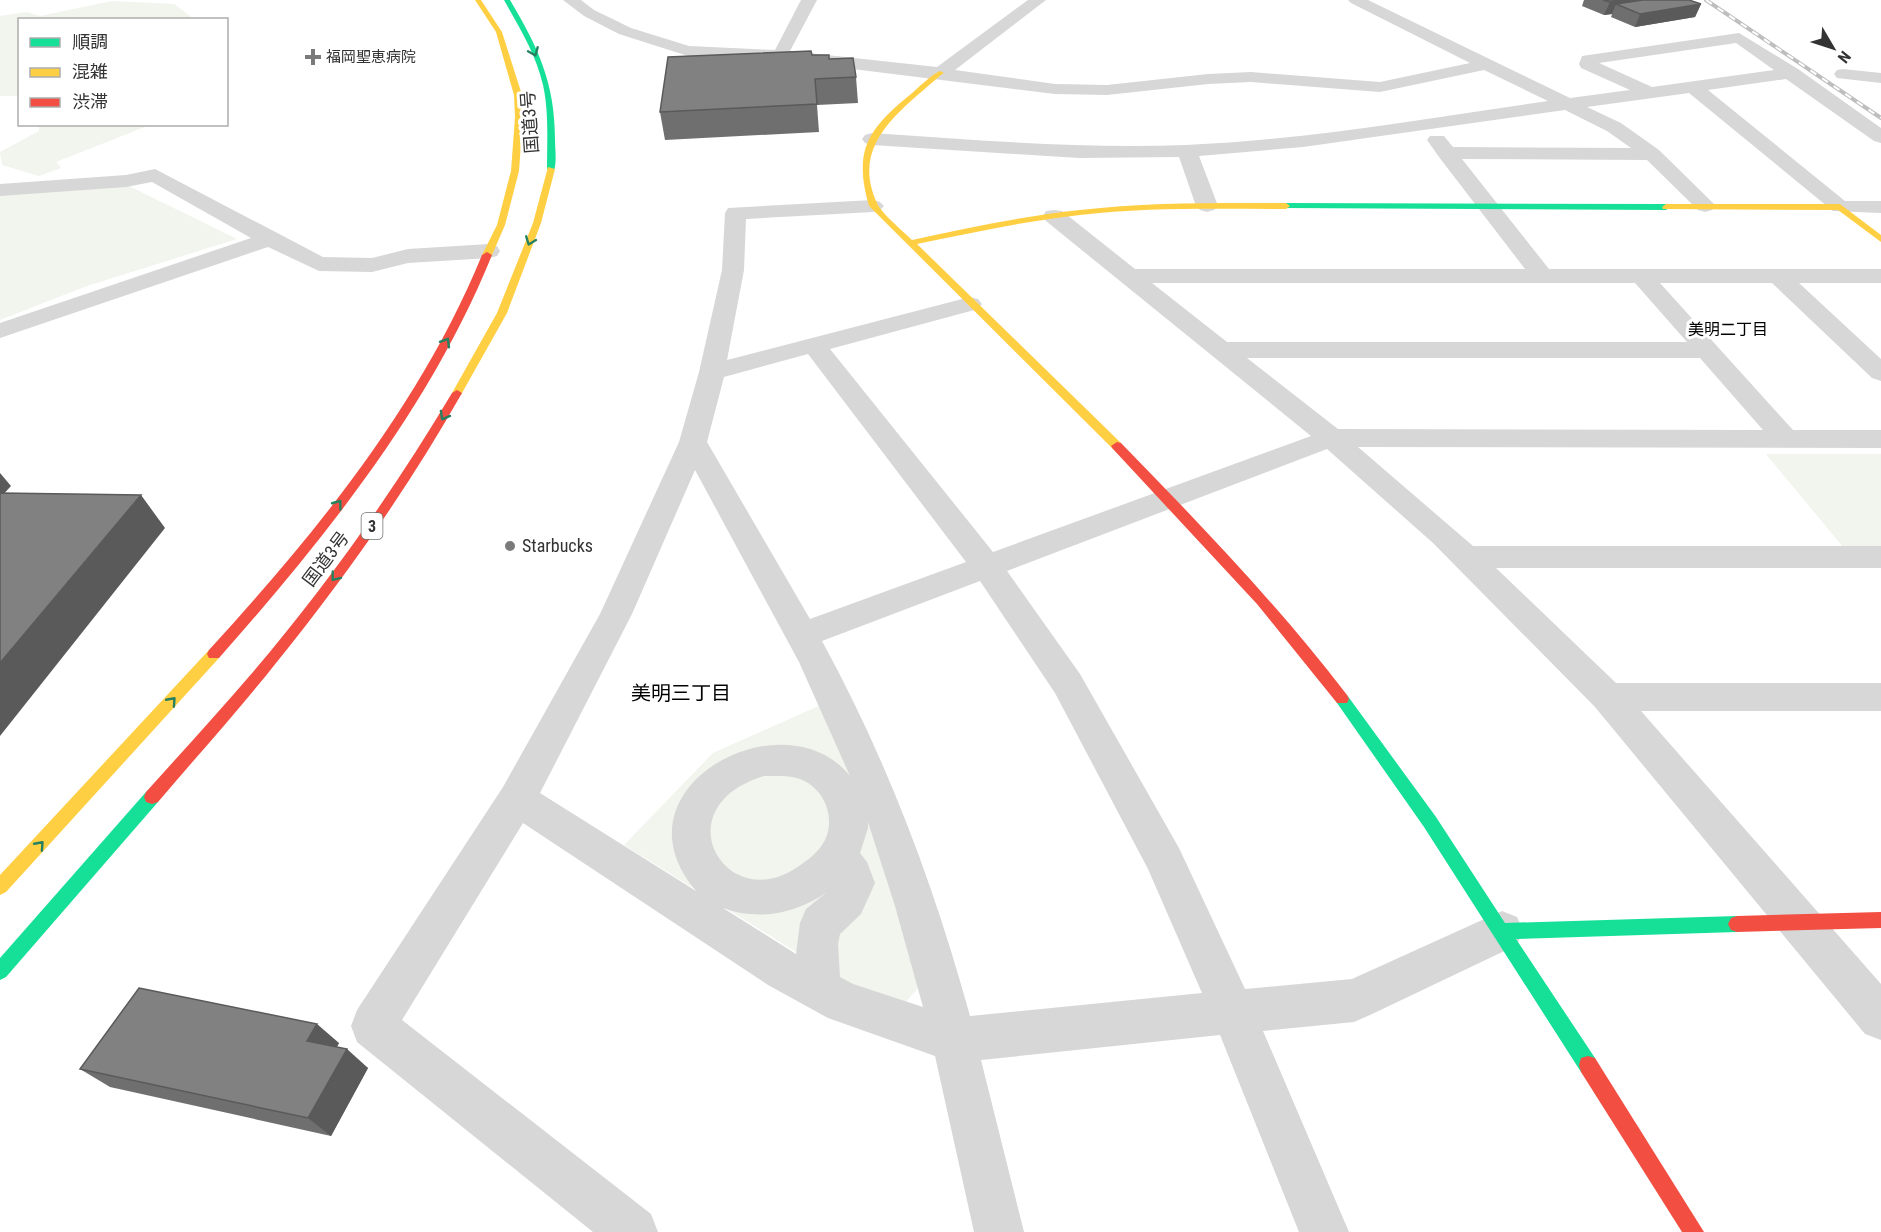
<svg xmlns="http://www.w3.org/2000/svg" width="1881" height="1232" font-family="'Roboto Condensed','Noto Sans JP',sans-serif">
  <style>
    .green { fill: #f1f5ed }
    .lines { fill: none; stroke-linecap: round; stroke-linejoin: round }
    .street { fill: #d7d7d7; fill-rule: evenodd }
    .fast { fill: #16e098; fill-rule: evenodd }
    .slow { fill: #ffcf43; fill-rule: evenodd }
    .jam { fill: #f24e42; fill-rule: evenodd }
    .rail-casing { stroke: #bebebe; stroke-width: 4 }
    .rail { stroke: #fff; stroke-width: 2; stroke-dasharray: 7; stroke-linecap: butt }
    .wall { fill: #6f6f6f }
    .shaded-wall { fill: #5a5a5a }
    .building { fill: #818181; stroke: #5a5a5a; stroke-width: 1.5 }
    .oneway { stroke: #268160 }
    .poi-dot { fill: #7a7a7a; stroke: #fff; stroke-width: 2 }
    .labels { text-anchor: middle; stroke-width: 6; stroke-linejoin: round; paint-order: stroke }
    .far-poi-label { font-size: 15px; fill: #333; stroke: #fff; text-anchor: start }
    .far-neighbourhood-label { font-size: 16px; fill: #000; stroke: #fff }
    .shield { fill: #fff; stroke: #707070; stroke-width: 1.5 }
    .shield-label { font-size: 16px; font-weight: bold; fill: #333 }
    .street-label { font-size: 18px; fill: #333; stroke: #fff }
    .poi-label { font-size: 18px; fill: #333; stroke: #fff; text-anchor: start }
    .neighbourhood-label { font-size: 20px; fill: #000; stroke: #fff }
  </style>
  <rect width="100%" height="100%" fill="#fff"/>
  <g class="green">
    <polygon points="112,1 174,4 194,19 20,20 19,96 0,96 0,16 27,12 40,16"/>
    <polygon points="39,125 39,124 150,125 56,162 61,168 39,176 2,165 0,152 39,131"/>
    <polygon points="127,185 237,239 87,286 0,320 0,191"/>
    <polygon points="1766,454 1881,454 1881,547 1843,547"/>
    <polygon points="821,705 859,792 894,897 918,988 904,1004 851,986 624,845 713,753"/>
  </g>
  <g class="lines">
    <g class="street">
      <path d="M563,0H581L594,10L631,28L689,46L775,50L801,0H817L790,51L937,67L1028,0H1046L955,70L1055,84L1107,85L1208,74L1251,72L1380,82L1470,63L1351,3L1348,0H1368L1570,98L1630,90L1581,68L1579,64L1582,56L1739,33L1798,69L1881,128V143L1874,141L1786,79L1708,90L1845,201H1881V213L1833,211L1689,93L1587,107L1621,123L1659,150L1712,202L1716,206L1712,210L1705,212L1698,210L1647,160L1462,159L1549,269H1881V283H1799L1881,359V381L1872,378L1772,283H1660L1793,430H1881V448L1358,447L1473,546H1881V568H1496L1616,683H1881V711H1641L1881,984V1040L1865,1034L1595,707L1433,543L1327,449L1007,571L1080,674L1179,848L1245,989L1352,979L1502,911L1517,917L1523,931L1517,945L1370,1015L1354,1022L1263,1031L1349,1232H1299L1220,1035L981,1060L1024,1232H974L935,1056L828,1018L768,985L523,823L402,1020L651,1214L658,1232H593L357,1042L351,1026L357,1010L503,787L600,614L679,442L699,372L722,270L725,213L728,208L873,200L880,202L884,206L880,210L873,212L746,219L744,270L727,360L970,297L978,299L982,304L978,309L830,349L993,552L1311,436L1046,221L1043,216L1046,211L1054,210L1062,211L1135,269H1525L1439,157L1427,140L1430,136H1444L1453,147L1631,148L1607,131L1565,110L1303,147L1199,156L1218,206L1214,210L1207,212L1200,210L1196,206L1179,157L1079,158L872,145L865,143L862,139L865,135L872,133C977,140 1081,149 1186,145C1307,140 1428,118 1548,101L1484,70L1380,92L1251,82L1208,84L1107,95L1055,94L780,60L688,56L619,34L584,16ZM1736,43L1774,70L1652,87L1599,63ZM1152,283H1635L1687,342H1227ZM808,354L966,562L810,619L707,442L724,377ZM1247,358H1700L1763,430L1338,429ZM695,470L799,662L850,776C784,694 608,788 696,891L540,793L632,614ZM980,581L1055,693L1148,869L1202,993L970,1016C934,885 887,760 822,641ZM764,776C775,776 790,775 800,779C824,788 836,817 825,840C819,852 807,861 796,868C725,915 662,807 764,776ZM868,822L895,906L923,1007L853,984L840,977L838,944L840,934L861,914L875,883L867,862L860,853L868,828ZM827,892L806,909L800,923L796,954L723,908C758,921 796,914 827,892Z"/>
      <polygon points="1843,69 1881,73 1881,83 1837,78 1834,74 1837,70"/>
      <polygon points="155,169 323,257 372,258 408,249 489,244 497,246 500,251 497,256 489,258 408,263 372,272 319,271 268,247 0,338 0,323 251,238 152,182 126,187 0,196 0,184 126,175"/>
    </g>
    <g class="fast">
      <path d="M504,0H510C538,47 555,83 555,139C555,149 557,161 554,171L547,169C547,141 549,112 543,85C536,54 519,27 504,0Z"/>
      <polygon points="1286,203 1666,204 1670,207 1666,210 1283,208 1283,204"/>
      <polygon points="1342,693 1347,695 1436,817 1505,923 1737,916 1743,918 1746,924 1743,930 1737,932 1516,939 1595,1058 1597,1065 1595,1072 1588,1074 1581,1072 1424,827 1337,703 1335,699 1337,695"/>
      <polygon points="152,790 158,792 160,797 158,802 6,977 0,980 0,958 146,792"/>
    </g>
    <g class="slow">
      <polygon points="475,0 481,0 502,32 522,95 523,117 519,171 505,225 492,255 487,258 482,255 497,225 511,171 515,117 514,95 496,32"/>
      <path d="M940,71L944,73L942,74C903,109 849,143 877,203C882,214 903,231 912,240C968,228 1023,216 1080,210C1148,202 1217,203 1286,203L1290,206L1286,209C1217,209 1148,207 1080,215C1025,221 971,233 917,244L1121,443V449H1113L869,206C853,150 868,129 911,94C920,86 930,76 940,71Z"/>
      <polygon points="548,167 555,169 541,223 507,313 462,393 461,395 453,395 452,393 497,313 533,223"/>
      <polygon points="1666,204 1840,204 1881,235 1881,242 1838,210 1663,209 1662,207"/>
      <polygon points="214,649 219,650 221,654 219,658 6,892 0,895 0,875 209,650"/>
    </g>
    <g class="jam">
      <path d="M487,252L492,255C431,406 326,537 219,658H209L207,654L209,650C317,532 421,404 482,255Z"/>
      <path d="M457,390L462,393C408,488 345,578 276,663C238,711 197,756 158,802L152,804L146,802L144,797L146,792C182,752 218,713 253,672C327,585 393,492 452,393Z"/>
      <path d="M1117,442L1121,443C1200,524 1278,605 1347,695L1349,699L1347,703H1337L1257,604L1113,449L1111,446Z"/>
      <polygon points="1881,912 1881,928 1737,932 1731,930 1728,924 1731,918 1737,916"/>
      <polygon points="1588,1056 1595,1058 1704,1232 1682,1232 1581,1072 1579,1065 1581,1058"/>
    </g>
    <defs>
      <polyline id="rail" points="1706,0 1881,118"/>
    </defs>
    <use href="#rail" class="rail-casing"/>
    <use href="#rail" class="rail"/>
  </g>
  <g class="wall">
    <polygon points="1584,0 1689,0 1701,4 1695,17 1635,27 1611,17 1612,14 1604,15 1582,6"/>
    <polygon points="812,55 829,59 856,77 858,103 817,105 819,132 665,140 660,112"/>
    <polygon points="339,1043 337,1047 368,1068 331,1136 110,1087 80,1069"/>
  </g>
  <g class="shaded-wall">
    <polygon points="1625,0 1667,0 1616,4 1612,14 1604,15 1610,2"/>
    <polygon points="1701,4 1695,17 1635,27 1640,14"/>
    <polygon points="0,473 11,486 0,498"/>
    <polygon points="141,495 165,528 0,736 0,663"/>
    <polygon points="317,1024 339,1043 329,1060 307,1041"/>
    <polygon points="347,1049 368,1068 331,1136 308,1118"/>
  </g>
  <g class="building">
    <polygon points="1603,0 1625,0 1610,2"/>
    <polygon points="1643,0 1689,0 1701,4 1640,14 1616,4"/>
    <polygon points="811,51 812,55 829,55 829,59 853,58 856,77 815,79 817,104 660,112 668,57"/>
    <polygon points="0,493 141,495 0,663"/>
    <polygon points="139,988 317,1024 307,1041 347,1049 308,1118 80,1069"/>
  </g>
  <defs><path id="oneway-chevron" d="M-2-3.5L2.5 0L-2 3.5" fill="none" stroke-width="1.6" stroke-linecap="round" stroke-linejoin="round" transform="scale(1.5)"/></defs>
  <g class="oneway">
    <use href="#oneway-chevron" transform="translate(534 52) rotate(67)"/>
    <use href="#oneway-chevron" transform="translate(530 241) rotate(111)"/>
    <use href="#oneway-chevron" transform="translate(446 342) rotate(-59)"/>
    <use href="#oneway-chevron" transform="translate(444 416) rotate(119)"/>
    <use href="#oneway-chevron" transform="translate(338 504) rotate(-53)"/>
    <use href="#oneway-chevron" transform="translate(335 577) rotate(128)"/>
    <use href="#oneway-chevron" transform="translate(172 701) rotate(-48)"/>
    <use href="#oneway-chevron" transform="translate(40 845) rotate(-48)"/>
  </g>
  <g class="poi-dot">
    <path d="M310 48h6v6h6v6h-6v6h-6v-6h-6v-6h6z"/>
    <circle cx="510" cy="546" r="6"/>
  </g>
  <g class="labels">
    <g class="far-poi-label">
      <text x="326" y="62">福岡聖恵病院</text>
    </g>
    <g class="far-neighbourhood-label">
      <text x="1728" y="335">美明二丁目</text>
    </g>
    <rect class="shield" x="361.5" y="513" width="21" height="26" rx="4.5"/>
    <g class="shield-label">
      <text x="372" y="532">3</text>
    </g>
    <g class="street-label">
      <text transform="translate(530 122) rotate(-94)" y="6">国道3号</text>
      <text transform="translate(326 559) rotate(-53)" y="6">国道3号</text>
    </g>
    <g class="poi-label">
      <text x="522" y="552">Starbucks</text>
    </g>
    <g class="neighbourhood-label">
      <text x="681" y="700">美明三丁目</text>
    </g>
  </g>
  <rect x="18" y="18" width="210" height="108" fill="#ffffff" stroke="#adadad" stroke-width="1.5"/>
  <rect x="30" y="38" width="30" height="9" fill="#16e098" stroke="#adadad" stroke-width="1.5"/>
  <text x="72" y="48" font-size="18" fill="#333333">順調</text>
  <rect x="30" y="68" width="30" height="9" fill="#ffcf43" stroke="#adadad" stroke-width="1.5"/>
  <text x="72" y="78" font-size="18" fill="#333333">混雑</text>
  <rect x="30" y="98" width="30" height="9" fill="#f24e42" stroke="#adadad" stroke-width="1.5"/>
  <text x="72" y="108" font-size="18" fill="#333333">渋滞</text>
  <g transform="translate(1833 48) rotate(129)" stroke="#ffffff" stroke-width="4.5" paint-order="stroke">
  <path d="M0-4.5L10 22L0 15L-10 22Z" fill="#333333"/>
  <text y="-9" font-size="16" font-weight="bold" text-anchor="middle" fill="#333333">N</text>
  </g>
</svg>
